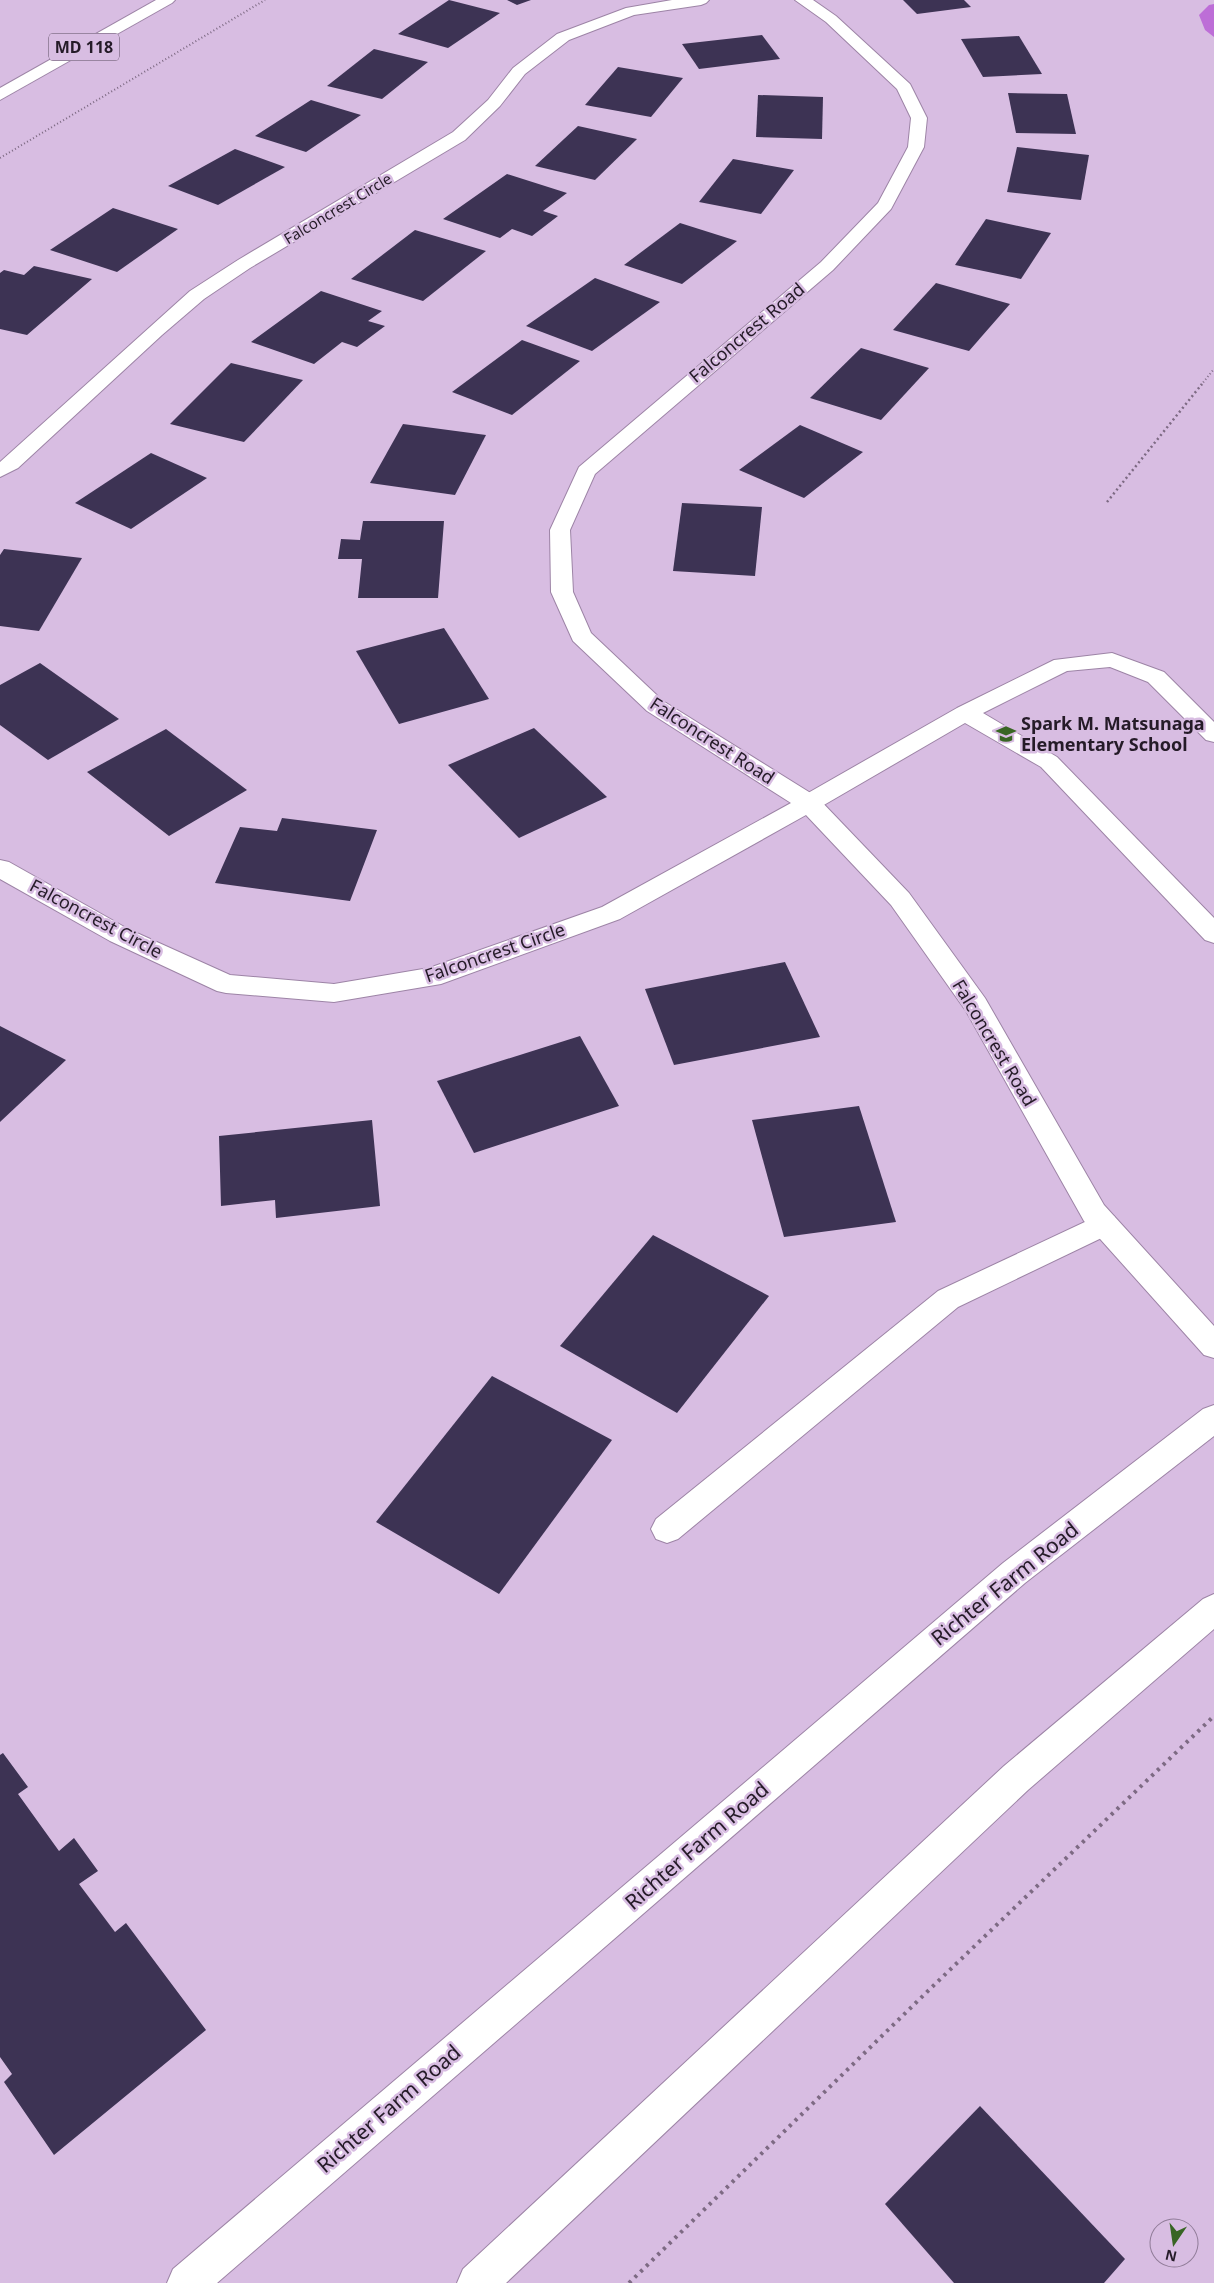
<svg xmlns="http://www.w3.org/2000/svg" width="1214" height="2283" font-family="'Noto Sans',sans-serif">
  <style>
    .water { fill: #bd6ed7 }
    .building { fill: #3d3354 }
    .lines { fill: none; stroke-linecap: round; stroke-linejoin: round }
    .service-casing { stroke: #9d84a6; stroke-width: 2 }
    .minor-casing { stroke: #9d84a6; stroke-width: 2 }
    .secondary-casing { stroke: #9d84a6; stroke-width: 2 }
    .primary-casing { stroke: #9d84a6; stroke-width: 2 }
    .path-far2 { stroke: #7d6a83; stroke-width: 2; stroke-dasharray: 1 2.5; stroke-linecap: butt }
    .path-far1 { stroke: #7d6a83; stroke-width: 2.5; stroke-dasharray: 2 3; stroke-linecap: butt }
    .path { stroke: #7d6a83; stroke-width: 4; stroke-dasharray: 3 5; stroke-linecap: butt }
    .service { fill: #fff; fill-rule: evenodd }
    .minor { fill: #fff; fill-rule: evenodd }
    .secondary { fill: #fff; fill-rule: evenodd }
    .primary { fill: #fff; fill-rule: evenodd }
    .labels { text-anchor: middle; stroke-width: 5; stroke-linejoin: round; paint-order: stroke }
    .far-street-label { font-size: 15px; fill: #251b28; stroke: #d8bde2 }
    .shield { fill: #d8bde2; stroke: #5b4c60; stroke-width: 1 }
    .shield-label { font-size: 16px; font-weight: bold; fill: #251b28 }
    .street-label { font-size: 18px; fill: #251b28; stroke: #d8bde2 }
    .poi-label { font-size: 18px; font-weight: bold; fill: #251b28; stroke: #d8bde2; text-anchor: start }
    .near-street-label { font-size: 21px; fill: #251b28; stroke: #d8bde2 }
  </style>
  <rect width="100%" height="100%" fill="#d8bde2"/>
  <polygon class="water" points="1214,4 1214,37 1205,30 1199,15 1209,5"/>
  <g class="building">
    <polygon points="449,0 500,13 448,48 398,34"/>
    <polygon points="507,0 531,0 517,5"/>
    <polygon points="903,0 964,0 971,7 917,14"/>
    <polygon points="762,35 780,59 699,69 682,44"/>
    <polygon points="1019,36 1042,74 983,77 961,39"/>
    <polygon points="374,49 428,62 382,99 327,86"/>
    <polygon points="618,67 683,78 651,117 585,105"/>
    <polygon points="1008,93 1067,94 1076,134 1016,133"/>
    <polygon points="758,95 823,97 822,139 756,137"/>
    <polygon points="311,100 361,115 306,152 255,136"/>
    <polygon points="578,126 637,139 595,180 535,166"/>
    <polygon points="1017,147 1089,155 1081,200 1007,192"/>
    <polygon points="235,149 285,167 218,205 168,186"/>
    <polygon points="733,159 794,170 761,214 699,202"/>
    <polygon points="507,174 567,193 543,211 558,216 532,236 512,229 500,238 443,219"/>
    <polygon points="113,208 178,229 117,272 50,250"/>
    <polygon points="986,219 1051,233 1021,279 955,265"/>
    <polygon points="680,223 737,241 682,284 624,265"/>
    <polygon points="415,230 486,251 423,301 351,279"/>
    <polygon points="34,266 92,279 27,335 0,329 0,273 4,270 24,275"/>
    <polygon points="595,278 660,302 592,351 526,326"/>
    <polygon points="936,283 1010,304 969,351 893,330"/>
    <polygon points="321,291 382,311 368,321 385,326 357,347 342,342 314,364 251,342"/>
    <polygon points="522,340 580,361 512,415 452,392"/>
    <polygon points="861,348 929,368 881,420 810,398"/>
    <polygon points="231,363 303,380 244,442 170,424"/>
    <polygon points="403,424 486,435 455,495 370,483"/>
    <polygon points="800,425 863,452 804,498 739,470"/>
    <polygon points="151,453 207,478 131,529 75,503"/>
    <polygon points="682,503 762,507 755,576 673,571"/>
    <polygon points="363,521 444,521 438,598 358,598 362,559 338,559 341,539 360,540"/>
    <polygon points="4,549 82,558 39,631 0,626 0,555"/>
    <polygon points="444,628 489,699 399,724 356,651"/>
    <polygon points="40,663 119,719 48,760 0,725 0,685"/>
    <polygon points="534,728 607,797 519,838 448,765"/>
    <polygon points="166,729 247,790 169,836 87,772"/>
    <polygon points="282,818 377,830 350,901 215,883 240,827 277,831"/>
    <polygon points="785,962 820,1037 674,1065 645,989"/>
    <polygon points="0,1026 66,1060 0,1122"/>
    <polygon points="580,1036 619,1106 474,1153 437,1081"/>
    <polygon points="859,1106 896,1222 784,1237 752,1120"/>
    <polygon points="372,1120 380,1206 276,1218 275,1200 221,1206 219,1136"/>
    <polygon points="653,1235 769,1296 677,1413 560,1346"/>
    <polygon points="492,1376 612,1440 499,1594 376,1522"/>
    <polygon points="3,1753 28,1787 18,1794 59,1851 74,1838 98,1871 79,1884 115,1932 126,1923 206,2030 54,2155 4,2082 12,2074 0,2057 0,1755"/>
    <polygon points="980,2106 1125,2259 1104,2283 954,2283 885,2204"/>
  </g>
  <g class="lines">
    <defs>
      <g id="service">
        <polygon points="1112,653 1164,672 1214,722 1214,742 1206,740 1148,682 1110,667 1067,671 983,713 1057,757 1214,918 1214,943 1205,940 1041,767 965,723 817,809 809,811 801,809 797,803 801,797 957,708 1054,660"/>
        <polygon points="1104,1213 1114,1216 1118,1224 1114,1232 958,1307 678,1539 667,1543 656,1539 651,1529 656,1519 938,1291"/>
      </g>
      <g id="minor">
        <polygon points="672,0 709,0 706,3 701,5 634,15 569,40 525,74 500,106 465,140 250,268 204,299 162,335 18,468 0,477 0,462 190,291 238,260 453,132 488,100 513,68 557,34 626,8"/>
        <polygon points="795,0 813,0 836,16 910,84 927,118 924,147 891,209 833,270 595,474 570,530 573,592 591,633 663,701 817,797 909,893 985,998 1104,1205 1214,1326 1214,1358 1204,1355 1084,1221 966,1011 891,905 806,815 620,919 441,984 334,1002 226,993 217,991 110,941 0,879 0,860 9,862 128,929 230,975 334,984 429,968 602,907 791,803 647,711 573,641 551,592 550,530 579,467 821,262 878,203 908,147 911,118 897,89 826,22"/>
      </g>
      <g id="secondary">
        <polygon points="1214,1405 1214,1436 1025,1583 217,2283 167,2283 173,2269 1003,1563 1203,1409"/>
        <polygon points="1214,1594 1214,1629 1028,1790 506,2283 457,2283 463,2269 1004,1766 1203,1599"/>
      </g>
      <polygon id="primary" points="156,0 175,0 172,3 0,100 0,88"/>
    </defs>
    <use href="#service" class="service-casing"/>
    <use href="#minor" class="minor-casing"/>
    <use href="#secondary" class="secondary-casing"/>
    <use href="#primary" class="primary-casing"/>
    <g class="path-far2">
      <polyline points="0,158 265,0"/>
      <polyline points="1201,385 1214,369"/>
    </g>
    <polyline class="path-far1" points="1107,502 1202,384"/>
    <polyline class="path" points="629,2283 931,1988 1214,1716"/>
    <use href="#service" class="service"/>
    <use href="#minor" class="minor"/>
    <use href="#secondary" class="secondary"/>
    <use href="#primary" class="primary"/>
  </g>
  <defs>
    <symbol id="school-bare" viewBox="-9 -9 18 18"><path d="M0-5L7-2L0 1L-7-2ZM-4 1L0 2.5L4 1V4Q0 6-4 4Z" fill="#386524" stroke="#d8bde2" stroke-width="2.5" paint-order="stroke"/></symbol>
  </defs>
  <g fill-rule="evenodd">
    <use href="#school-bare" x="992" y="720" width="28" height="28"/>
  </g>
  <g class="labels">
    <g class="far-street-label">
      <text transform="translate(338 209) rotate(-31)" y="5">Falconcrest Circle</text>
    </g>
    <rect class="shield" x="49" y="33.5" width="70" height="27" rx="4"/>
    <g class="shield-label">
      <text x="84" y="53">MD 118</text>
    </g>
    <g class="street-label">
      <text transform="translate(747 333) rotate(-40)" y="6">Falconcrest Road</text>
      <text transform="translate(712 741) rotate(33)" y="6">Falconcrest Road</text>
      <text transform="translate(96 919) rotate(28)" y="6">Falconcrest Circle</text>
      <text transform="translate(495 953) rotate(-19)" y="6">Falconcrest Circle</text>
      <text transform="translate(994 1043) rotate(59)" y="6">Falconcrest Road</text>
    </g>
    <g class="poi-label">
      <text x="1021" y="730">Spark M. Matsunaga<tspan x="1021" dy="21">Elementary School</tspan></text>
    </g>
    <g class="near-street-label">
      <text transform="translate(1005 1584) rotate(-39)" y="7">Richter Farm Road</text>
      <text transform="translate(697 1846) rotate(-41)" y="7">Richter Farm Road</text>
      <text transform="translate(389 2109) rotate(-41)" y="7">Richter Farm Road</text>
    </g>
  </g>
  <g transform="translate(1174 2243) rotate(193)"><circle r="24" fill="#d8bde2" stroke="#907c98"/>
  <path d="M0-4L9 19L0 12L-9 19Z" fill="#386524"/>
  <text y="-8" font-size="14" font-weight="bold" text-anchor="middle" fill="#251b28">N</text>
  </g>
</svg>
